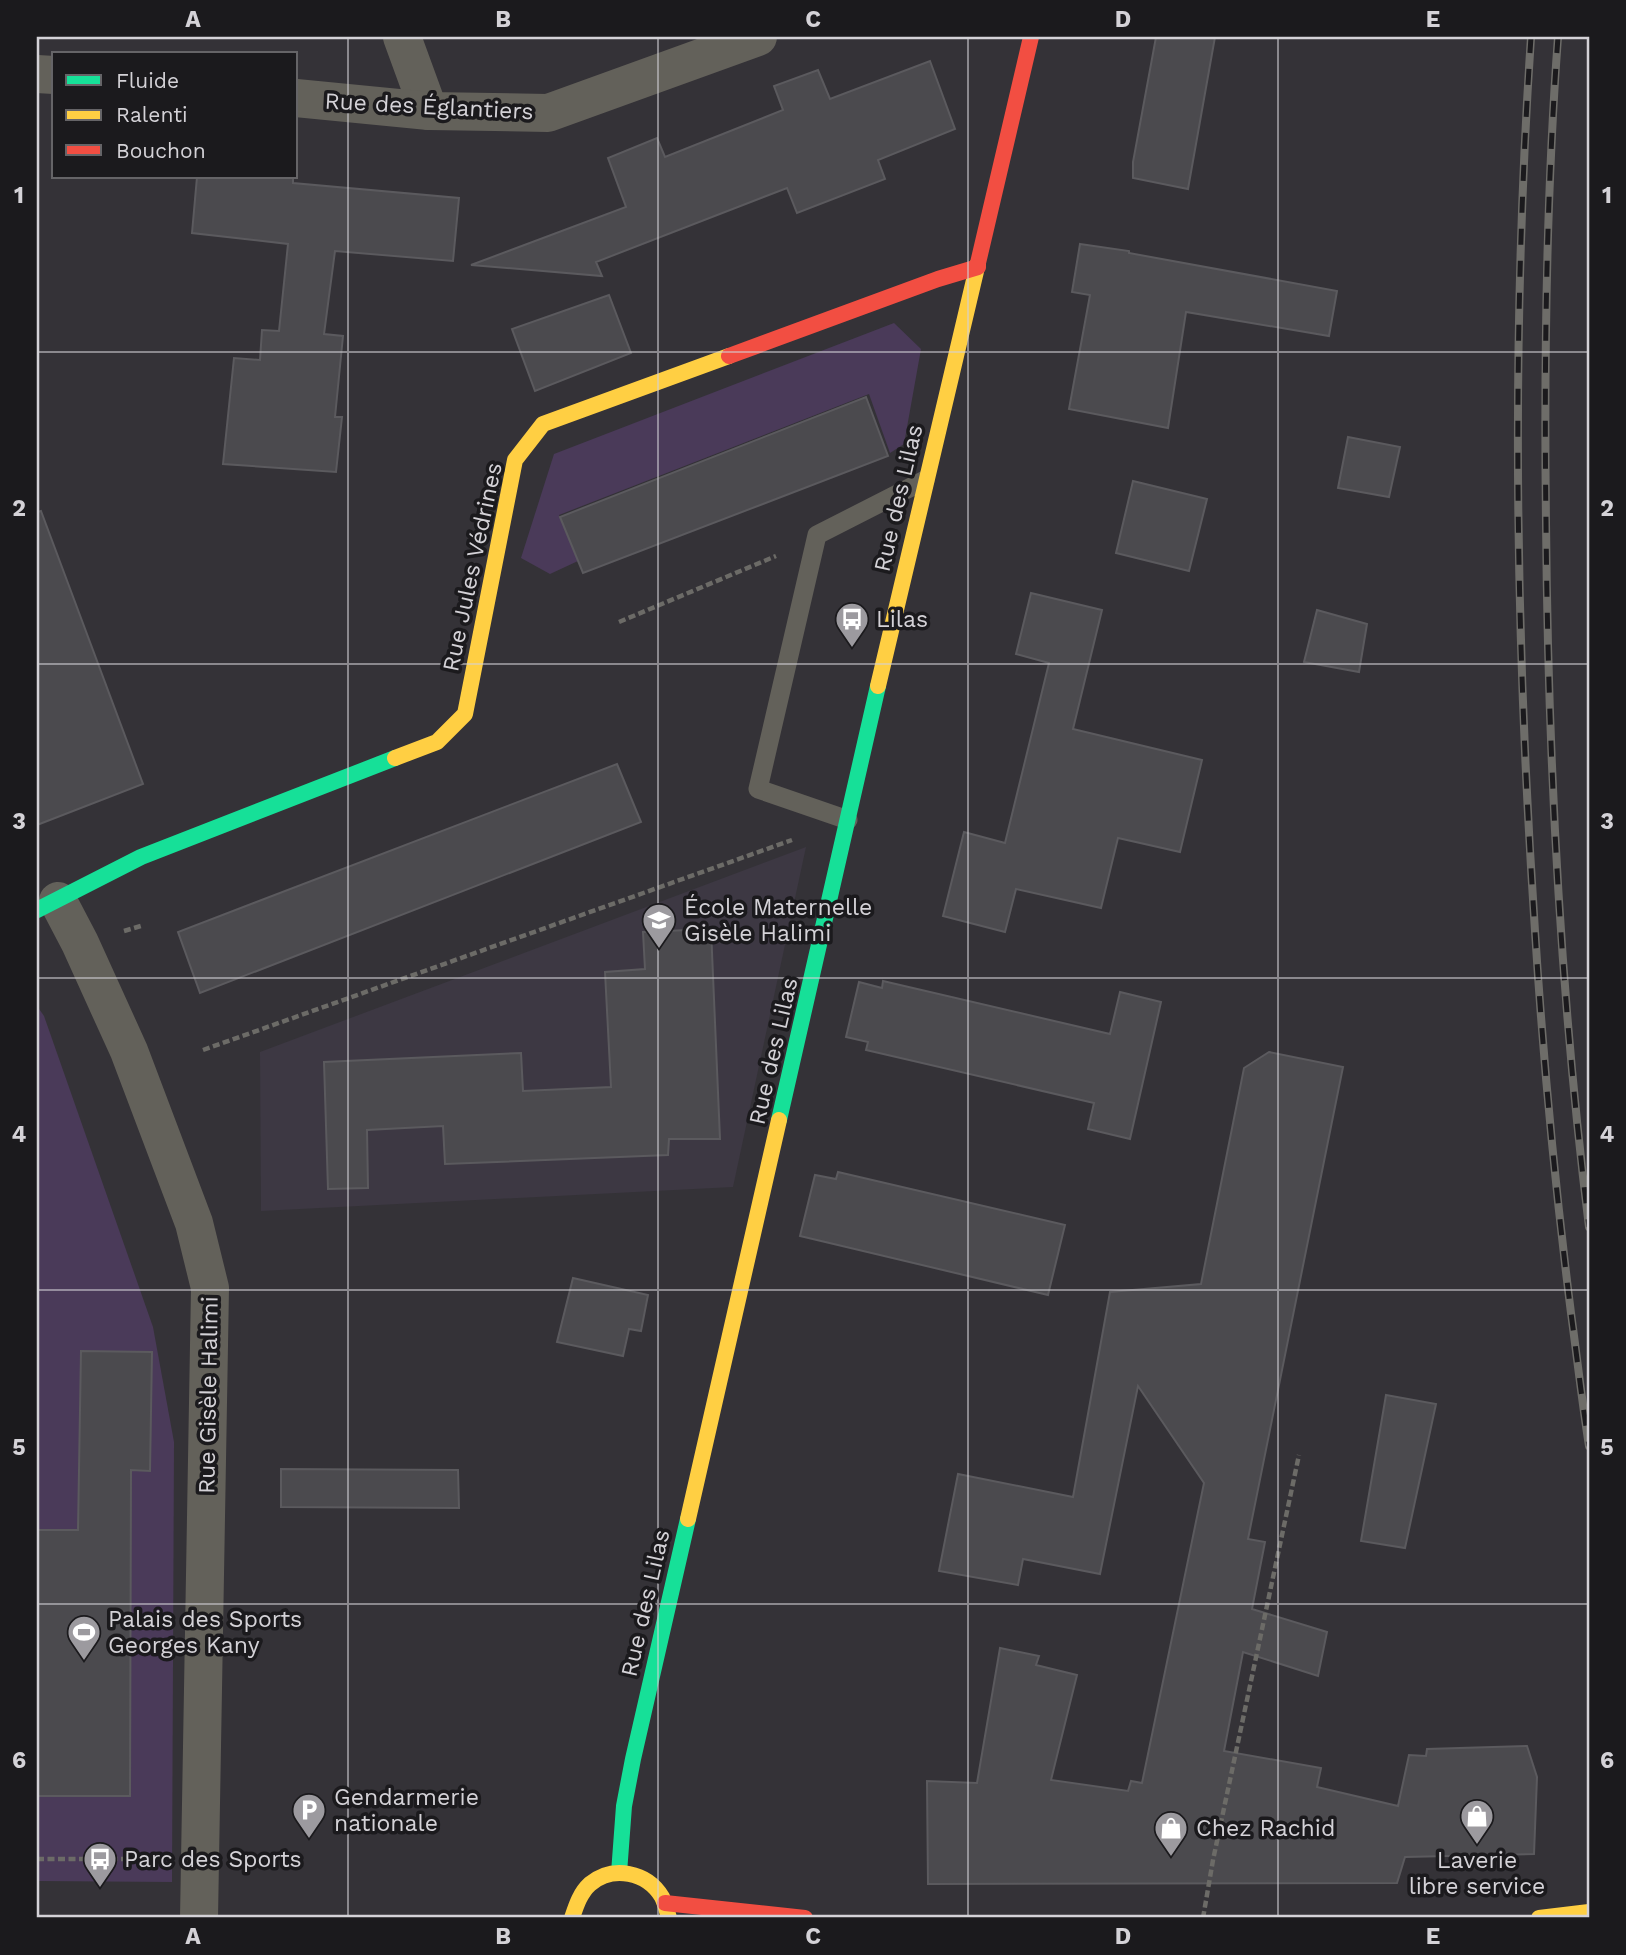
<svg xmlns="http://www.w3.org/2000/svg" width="1626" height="1955" font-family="'Work Sans',sans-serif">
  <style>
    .built { fill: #3d3843 }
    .green { fill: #4a3a59 }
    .building { fill: #4b4a4e; stroke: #5b5a5e; stroke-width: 2 }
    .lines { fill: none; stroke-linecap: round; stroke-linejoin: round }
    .path { stroke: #6c6b67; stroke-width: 4.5; stroke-dasharray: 7 3.5; stroke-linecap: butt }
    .lane { stroke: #63615a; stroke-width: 19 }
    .street { stroke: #63615a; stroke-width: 38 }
    .fast { stroke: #16e098; stroke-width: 16 }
    .slow { stroke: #ffcf43; stroke-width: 16 }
    .jam { stroke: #f24e42; stroke-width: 16 }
    .rail-casing { stroke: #6e6d69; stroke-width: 8 }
    .rail { stroke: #1b1a1d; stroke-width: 5; stroke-dasharray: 16; stroke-linecap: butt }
    .grid { fill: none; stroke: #d4d2d7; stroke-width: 2; stroke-opacity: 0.55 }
    .labels { text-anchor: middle; stroke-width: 7; stroke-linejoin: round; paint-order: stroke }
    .street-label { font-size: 23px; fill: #d4d2d7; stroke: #1b1a1d }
    .poi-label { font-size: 23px; fill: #d4d2d7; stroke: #1b1a1d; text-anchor: start }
    .neatline { fill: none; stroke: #d4d2d7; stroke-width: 2.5 }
    .grid-label { font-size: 23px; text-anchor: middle; font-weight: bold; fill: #d4d2d7 }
  </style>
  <rect width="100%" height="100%" fill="#343237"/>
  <polygon class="built" points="806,847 733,1187 261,1211 260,1052"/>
  <g class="green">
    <polygon points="894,323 921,349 904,444 890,453 869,394 559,515 578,561 550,574 521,558 554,454"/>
    <polygon points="37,1006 44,1016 153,1327 174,1442 172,1882 37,1881"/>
  </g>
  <g class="building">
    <polygon points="1156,37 1215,37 1188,189 1133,178 1133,162"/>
    <polygon points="930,61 955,129 878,160 885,179 797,213 787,188 596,262 602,276 471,265 626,207 608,158 657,138 665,157 783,110 774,86 818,70 830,99"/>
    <polygon points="197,177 293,177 293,183 459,198 453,261 335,251 324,334 343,336 335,417 342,417 336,472 223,464 234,358 260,360 262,330 279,331 288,244 192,233"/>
    <polygon points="1080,244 1129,251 1129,253 1337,291 1329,336 1186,312 1168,428 1069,409 1090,295 1072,292"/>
    <polygon points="609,295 631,353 535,391 512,329"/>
    <polygon points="866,397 888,456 583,573 560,517"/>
    <polygon points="1348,437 1400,447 1389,497 1338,488"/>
    <polygon points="1133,481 1207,499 1189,571 1116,553"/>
    <polygon points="41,511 143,784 37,825 37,512"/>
    <polygon points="1031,593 1102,610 1073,729 1202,760 1180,852 1118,838 1101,908 1016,889 1005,932 943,916 964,832 1005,843 1049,663 1016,654"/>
    <polygon points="1317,610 1367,624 1359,672 1304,662"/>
    <polygon points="617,764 641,822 200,993 178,932"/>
    <polygon points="711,929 720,1139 669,1139 668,1155 445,1164 443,1126 367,1130 368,1188 328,1189 324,1062 521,1053 523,1091 611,1087 605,972 645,969 643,932"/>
    <polygon points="883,981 1110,1034 1120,992 1161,1002 1130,1139 1088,1129 1094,1103 866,1050 868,1042 846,1037 859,982 882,988"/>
    <polygon points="1269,1052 1343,1067 1248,1539 1265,1542 1252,1609 1327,1632 1318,1676 1243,1652 1224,1751 1321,1768 1317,1787 1398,1806 1409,1755 1426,1756 1427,1749 1527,1746 1537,1777 1534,1854 1405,1857 1397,1883 928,1884 927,1781 977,1783 1000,1648 1039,1656 1036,1665 1077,1675 1051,1780 1128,1791 1131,1781 1142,1783 1204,1483 1138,1386 1100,1574 1023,1559 1018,1585 939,1571 958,1474 1073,1497 1110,1292 1201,1284 1244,1068"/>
    <polygon points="838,1172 1065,1225 1048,1295 800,1236 815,1175 836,1179"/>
    <polygon points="573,1278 648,1295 641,1331 629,1329 623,1356 557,1342"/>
    <polygon points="81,1351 152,1352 150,1471 131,1470 130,1796 37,1796 37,1530 78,1530"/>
    <polygon points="1386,1395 1436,1404 1405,1548 1361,1541"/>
    <polygon points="281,1469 458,1470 459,1508 281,1507"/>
  </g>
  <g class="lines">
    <g class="path">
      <polyline points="619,622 776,556"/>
      <polyline points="124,931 144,925"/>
      <polyline points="203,1050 792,840"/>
      <polyline points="37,1859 155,1859"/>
      <polyline points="1203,1918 1213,1860 1299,1455"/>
    </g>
    <polyline class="lane" points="848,820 758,789 817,535 925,480"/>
    <g class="street">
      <polyline points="402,37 429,111"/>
      <polyline points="37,74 54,75"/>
      <polyline points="296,98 429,111 548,113 758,37"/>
      <polyline points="58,901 80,943 129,1051 194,1223 210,1288 199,1918"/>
    </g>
    <g class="fast">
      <polyline points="37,910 141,857 395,758"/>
      <polyline points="779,1120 878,686"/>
      <polyline points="619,1873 624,1806 633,1759 688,1519"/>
    </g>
    <g class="slow">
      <polyline points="878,686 978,263"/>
      <polyline points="395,758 437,742 465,714 515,460 543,424 729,356"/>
      <polyline points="688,1519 779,1120"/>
      <path d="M572,1918C576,1906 580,1893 590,1884C613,1865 647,1872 662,1897C665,1903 667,1911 669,1918"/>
      <polyline points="1539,1918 1589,1912"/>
    </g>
    <g class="jam">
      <polyline points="978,263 1031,37"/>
      <polyline points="729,356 938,279 978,267"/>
      <polyline points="665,1903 805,1918"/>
    </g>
    <defs>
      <g id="rail">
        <path d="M1531,37C1511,334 1515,633 1535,931C1543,1058 1555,1186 1571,1313C1577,1357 1582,1402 1589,1446"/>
        <path d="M1558,37C1546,198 1544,360 1546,522C1548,757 1560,994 1589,1227"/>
      </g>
    </defs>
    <use href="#rail" class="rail-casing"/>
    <use href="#rail" class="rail"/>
  </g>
  <path class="grid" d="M348,37V1918M658,37V1918M968,37V1918M1278,37V1918M37,352H1589M37,664H1589M37,978H1589M37,1290H1589M37,1604H1589"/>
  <defs>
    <symbol id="bus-pin" viewBox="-11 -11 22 30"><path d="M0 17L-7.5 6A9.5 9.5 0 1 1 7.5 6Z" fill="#9c9a9f" stroke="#1b1a1d"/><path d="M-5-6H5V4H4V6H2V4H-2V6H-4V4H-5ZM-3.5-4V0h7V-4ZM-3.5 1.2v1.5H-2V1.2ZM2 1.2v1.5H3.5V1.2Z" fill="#fff"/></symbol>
    <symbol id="school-pin" viewBox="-11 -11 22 30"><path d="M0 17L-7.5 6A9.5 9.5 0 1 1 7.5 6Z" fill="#9c9a9f" stroke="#1b1a1d"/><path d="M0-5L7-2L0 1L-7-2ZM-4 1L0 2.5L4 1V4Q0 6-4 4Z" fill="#fff"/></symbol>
    <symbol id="stadium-pin" viewBox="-11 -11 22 30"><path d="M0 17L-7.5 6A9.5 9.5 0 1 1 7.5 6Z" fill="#9c9a9f" stroke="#1b1a1d"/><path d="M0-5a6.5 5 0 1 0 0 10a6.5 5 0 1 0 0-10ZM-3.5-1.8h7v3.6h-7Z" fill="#fff"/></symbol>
    <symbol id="parking-pin" viewBox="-11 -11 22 30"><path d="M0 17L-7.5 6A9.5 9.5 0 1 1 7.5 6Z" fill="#9c9a9f" stroke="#1b1a1d"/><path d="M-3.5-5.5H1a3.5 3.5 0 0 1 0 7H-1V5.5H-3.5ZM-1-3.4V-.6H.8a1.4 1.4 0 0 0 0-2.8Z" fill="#fff"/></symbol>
    <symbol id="shop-pin" viewBox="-11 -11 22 30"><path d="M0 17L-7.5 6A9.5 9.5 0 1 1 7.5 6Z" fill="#9c9a9f" stroke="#1b1a1d"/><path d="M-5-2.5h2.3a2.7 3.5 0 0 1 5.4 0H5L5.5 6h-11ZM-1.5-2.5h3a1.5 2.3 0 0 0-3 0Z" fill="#fff"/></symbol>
  </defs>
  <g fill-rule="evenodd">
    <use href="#bus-pin" x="833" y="600" width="38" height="52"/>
    <use href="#school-pin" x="640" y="901" width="38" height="52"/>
    <use href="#stadium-pin" x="65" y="1613" width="38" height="52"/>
    <use href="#parking-pin" x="290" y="1791" width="38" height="52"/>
    <use href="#shop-pin" x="1458" y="1797" width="38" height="52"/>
    <use href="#shop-pin" x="1152" y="1809" width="38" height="52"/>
    <use href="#bus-pin" x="81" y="1840" width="38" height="52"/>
  </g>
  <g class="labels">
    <g class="street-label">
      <text transform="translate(429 106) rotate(3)" y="8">Rue des Églantiers</text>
      <text transform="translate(898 498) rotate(-77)" y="8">Rue des Lilas</text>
      <text transform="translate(472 567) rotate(-78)" y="8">Rue Jules Védrines</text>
      <text transform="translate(773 1051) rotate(-77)" y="8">Rue des Lilas</text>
      <text transform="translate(208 1395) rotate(-89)" y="8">Rue Gisèle Halimi</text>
      <text transform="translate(645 1603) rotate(-77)" y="8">Rue des Lilas</text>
    </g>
    <g class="poi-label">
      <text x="876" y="627">Lilas</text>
      <text x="684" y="915">École Maternelle<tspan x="684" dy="26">Gisèle Halimi</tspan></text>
      <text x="108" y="1627">Palais des Sports<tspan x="108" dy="26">Georges Kany</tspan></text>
      <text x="334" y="1805">Gendarmerie<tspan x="334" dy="26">nationale</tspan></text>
      <text x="1196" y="1836">Chez Rachid</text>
      <text x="124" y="1867">Parc des Sports</text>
      <text x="1477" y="1868" text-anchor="middle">Laverie<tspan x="1477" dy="26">libre service</tspan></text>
    </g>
  </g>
  <rect width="1626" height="1955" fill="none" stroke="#1b1a1d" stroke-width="77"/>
  <rect x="52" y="52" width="245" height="126" fill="#1b1a1d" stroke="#656467" stroke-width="2"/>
  <rect x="66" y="75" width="35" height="10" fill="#16e098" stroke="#656467" stroke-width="2"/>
  <text x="116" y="88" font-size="21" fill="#d4d2d7">Fluide</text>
  <rect x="66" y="110" width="35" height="10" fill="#ffcf43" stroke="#656467" stroke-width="2"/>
  <text x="116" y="122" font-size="21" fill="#d4d2d7">Ralenti</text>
  <rect x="66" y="145" width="35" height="10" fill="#f24e42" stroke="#656467" stroke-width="2"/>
  <text x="116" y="158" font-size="21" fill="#d4d2d7">Bouchon</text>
  <rect x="38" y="38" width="1550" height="1878" class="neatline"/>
  <g class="grid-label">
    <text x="193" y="27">A</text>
    <text x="503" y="27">B</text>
    <text x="813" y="27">C</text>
    <text x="1123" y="27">D</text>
    <text x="1433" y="27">E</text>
    <text x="19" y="203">1</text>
    <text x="1607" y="203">1</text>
    <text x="19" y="516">2</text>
    <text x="1607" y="516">2</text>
    <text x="19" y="829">3</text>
    <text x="1607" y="829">3</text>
    <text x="19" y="1142">4</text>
    <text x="1607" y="1142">4</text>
    <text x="19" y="1455">5</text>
    <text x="1607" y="1455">5</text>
    <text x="19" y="1768">6</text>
    <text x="1607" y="1768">6</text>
    <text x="193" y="1944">A</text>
    <text x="503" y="1944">B</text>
    <text x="813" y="1944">C</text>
    <text x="1123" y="1944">D</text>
    <text x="1433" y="1944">E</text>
  </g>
</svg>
